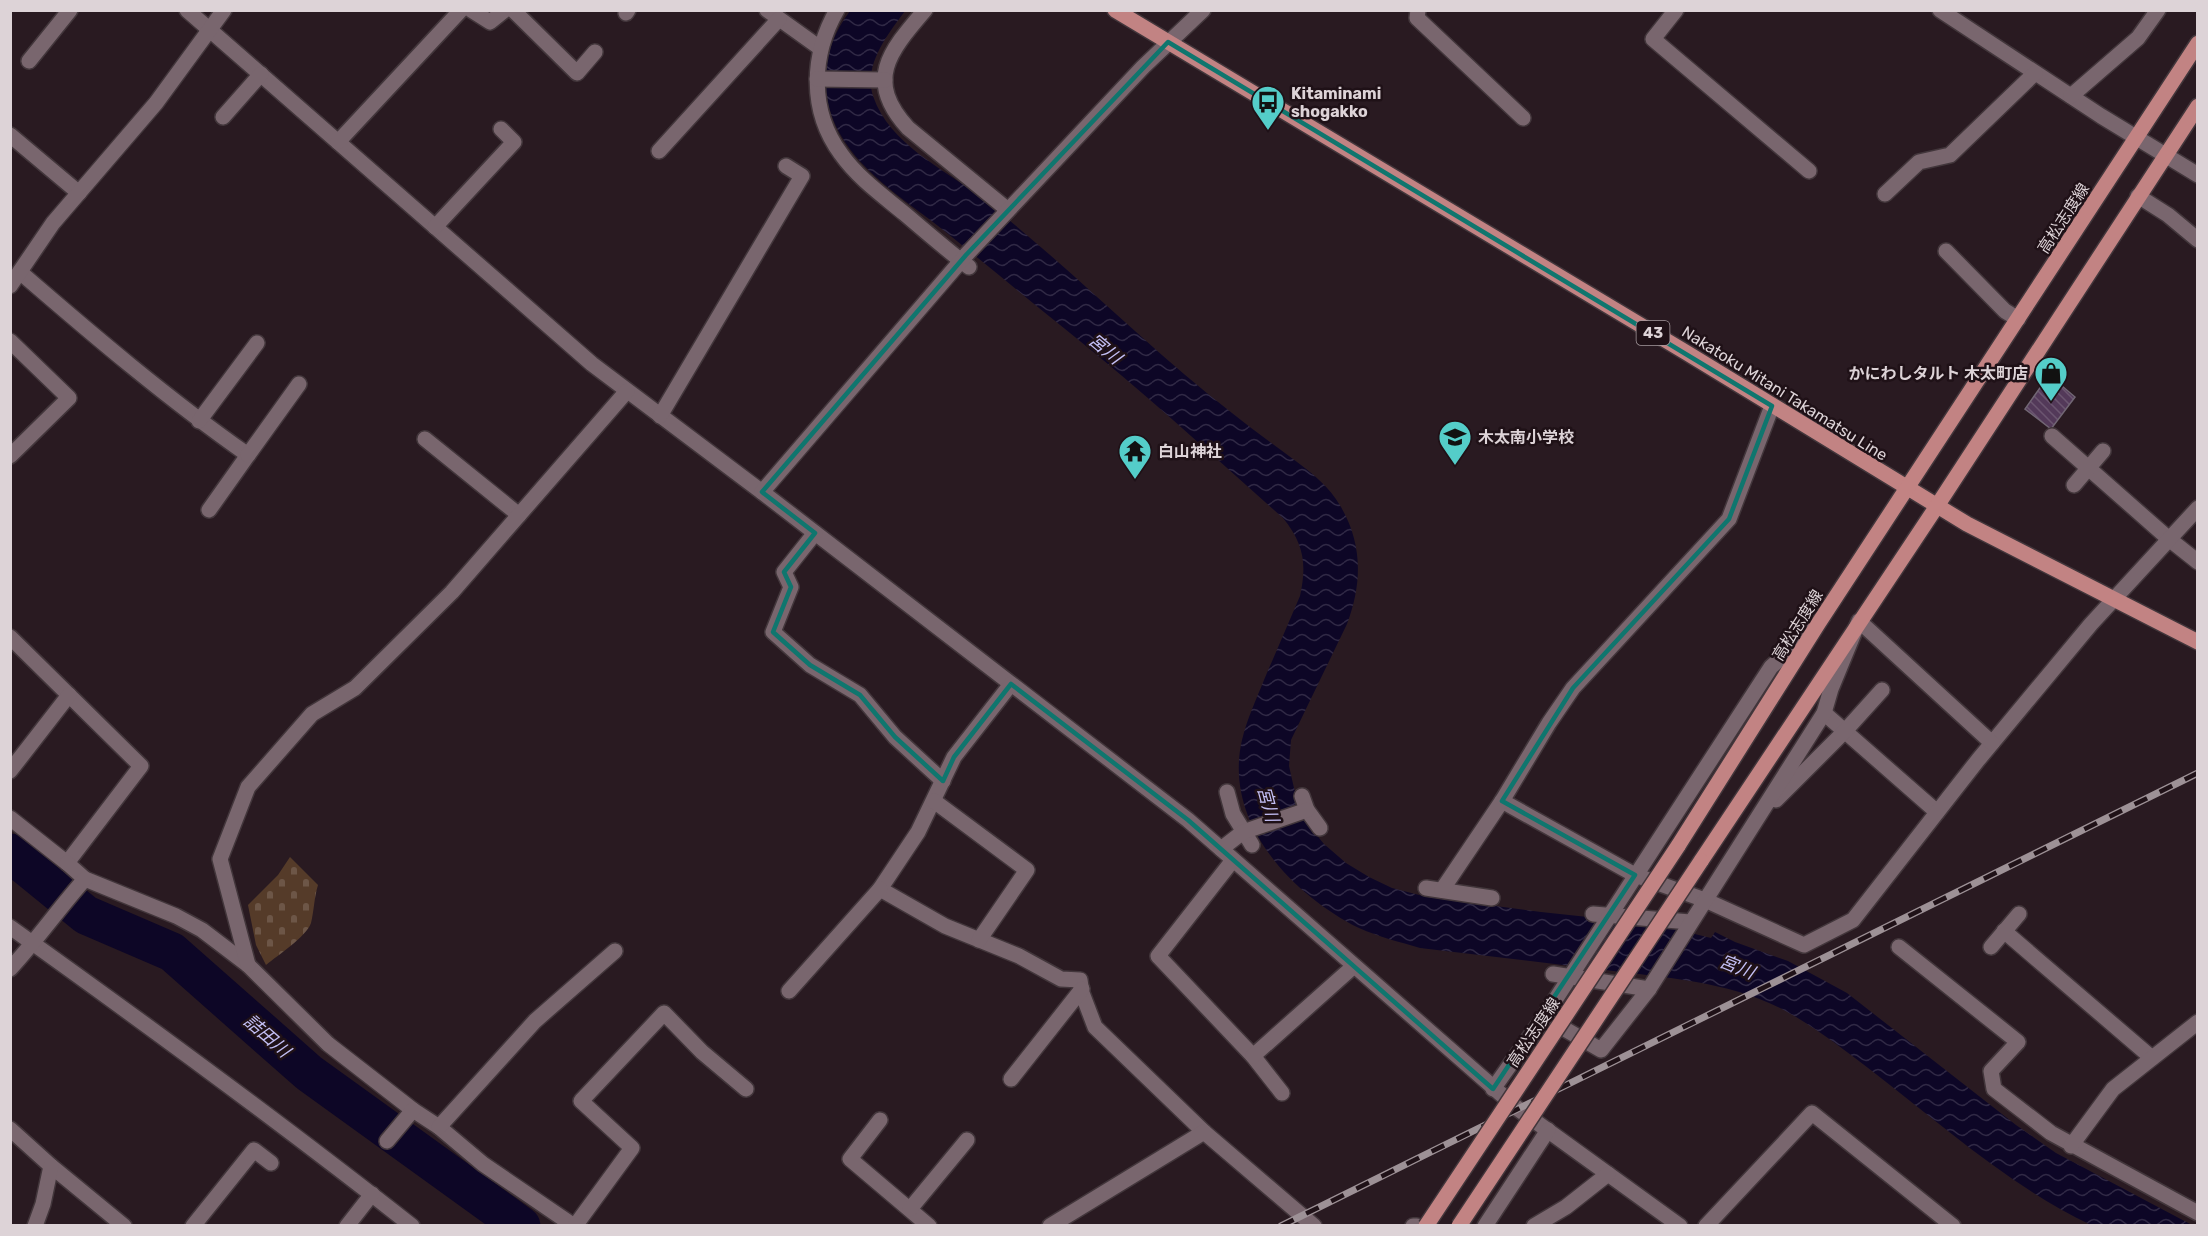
<svg xmlns="http://www.w3.org/2000/svg" width="2208" height="1236" font-family="Rubik,'Noto Sans JP',sans-serif">
  <style>
    .cemetery { fill: url(#cemetery-stones) }
    .water { fill: url(#water-waves) }
    .lines { fill: none; stroke-linecap: round; stroke-linejoin: round }
    .river { stroke: #0d0626; stroke-width: 39 }
    .building { fill: url(#building-back-hatch); stroke: #716674; stroke-width: 1.5 }
    .minor-casing { stroke: #42363b; stroke-width: 18 }
    .major-casing { stroke: #42363b; stroke-width: 18 }
    .minor { stroke: #79666e; stroke-width: 15 }
    .major { stroke: #c28383; stroke-width: 15 }
    .rail-casing { stroke: #9d9196; stroke-width: 7 }
    .rail { stroke: #1f1117; stroke-width: 4.5; stroke-dasharray: 14; stroke-linecap: butt }
    .major-bridge-casing { stroke: #42363b; stroke-width: 18; stroke-linecap: butt }
    .major-bridge { stroke: #c28383; stroke-width: 15 }
    .marked { fill: none; stroke: #0f766e; stroke-width: 4.5; stroke-linejoin: round }
    .labels { text-anchor: middle; stroke-width: 5; stroke-linejoin: round; paint-order: stroke }
    .shield { fill: #1f1117; stroke: #a4999d; stroke-width: 1.5 }
    .shield-label { font-size: 15px; font-weight: bold; fill: #ddd3d7 }
    .poi-label { font-size: 16px; font-weight: bold; fill: #ddd3d7; stroke: #1f1117; text-anchor: start }
    .street-label { font-size: 16px; fill: #ddd3d7; stroke: #1f1117 }
    .water-label { font-size: 18px; font-style: italic; fill: #c3bff5; stroke: #1f1117 }
  </style>
  <defs>
    <pattern id="cemetery-stones" width="16" height="16" patternUnits="userSpaceOnUse" patternTransform="scale(1.5)"><rect width="16" height="16" fill="#553b29"/><path d="M2 7V4a2 2 0 0 1 4 0v3zM10 15v-3a2 2 0 0 1 4 0v3z" fill="#6d5647"/></pattern>
    <pattern id="water-waves" width="16" height="10" patternUnits="userSpaceOnUse" patternTransform="scale(1.5)"><rect width="16" height="10" fill="#0d0626"/><path d="M0 5q4-4 8 0t8 0" fill="none" stroke="#302945"/></pattern>
    <pattern id="building-back-hatch" width="6" height="6" patternUnits="userSpaceOnUse" patternTransform="scale(1.5)"><rect width="6" height="6" fill="#533959"/><path d="M-1 5l2 2M0 0l6 6M5-1l2 2" fill="none" stroke="#6b5570"/></pattern>
  </defs>
  <rect width="100%" height="100%" fill="#291a21"/>
  <path class="cemetery" d="M290,857L318,885C314,898 314,911 311,923C306,937 278,955 266,965L256,945L248,905L278,875Z"/>
  <path class="water" d="M850,11H905C888,34 863,65 873,96C890,145 942,167 980,197C1067,264 1145,346 1232,413C1252,429 1273,444 1293,459C1312,473 1329,486 1341,507C1363,545 1362,584 1347,624L1291,740L1289,766L1294,788L1301,810L1310,827L1324,844L1346,863L1369,877L1392,888L1427,897L1541,912L1616,920L1634,919L1711,938L1715,932L1735,942L1788,961L1847,993L2016,1125L2056,1153L2192,1225H2091C2011,1187 1942,1125 1872,1071C1843,1049 1814,1026 1782,1009C1728,981 1665,978 1606,970C1544,963 1482,955 1420,948C1400,942 1379,937 1359,928C1291,894 1223,822 1242,740C1247,719 1256,700 1264,680C1276,652 1288,624 1300,596C1307,564 1304,544 1283,518C1213,456 1144,392 1070,333C1029,300 988,266 947,233C911,204 863,175 840,134C817,93 822,48 850,11Z"/>
  <g class="lines">
    <polyline class="river" points="10,853 86,915 172,952 309,1073 521,1226"/>
  </g>
  <polygon class="building" points="2049,375 2075,397 2051,429 2025,409"/>
  <g class="lines">
    <defs>
      <g id="minor">
        <polyline points="187,10 592,364 762,492 1188,820 1518,1109 1680,1226"/>
        <polyline points="471,10 490,22 505,10"/>
        <polyline points="513,10 577,73 595,52"/>
        <polyline points="767,10 820,48"/>
        <path d="M837,10C811,55 809,111 841,154C858,178 882,195 905,214C926,232 947,250 969,267"/>
        <path d="M925,10C890,51 864,80 908,128L1008,210"/>
        <polyline points="1418,10 1417,18 1523,118"/>
        <polyline points="1676,10 1653,39 1809,171"/>
        <polyline points="1940,10 2101,116 2198,175"/>
        <polyline points="626,13 628,10"/>
        <polyline points="29,61 70,10"/>
        <polyline points="817,79 885,80"/>
        <polyline points="2071,96 2138,38 2158,10"/>
        <polyline points="223,117 261,74"/>
        <polyline points="10,135 79,193"/>
        <polyline points="338,142 461,10"/>
        <polyline points="659,151 779,19"/>
        <polyline points="1885,194 1919,162 1950,155 2035,73"/>
        <polyline points="2138,196 2168,215 2198,240"/>
        <polyline points="435,227 514,142 501,129"/>
        <polyline points="1946,251 2005,311 2018,319"/>
        <path d="M20,272C94,336 168,399 248,455L209,510"/>
        <polyline points="10,286 53,223 156,103 224,10"/>
        <polyline points="10,341 69,398 10,456"/>
        <polyline points="660,416 802,176 786,166"/>
        <polyline points="199,421 257,343"/>
        <polyline points="2052,436 2169,539 2198,562"/>
        <polyline points="425,439 519,515"/>
        <polyline points="248,455 299,384"/>
        <polyline points="2074,485 2103,451"/>
        <polyline points="762,492 966,255 1143,67 1203,10"/>
        <polyline points="815,533 784,572 791,587 773,632 810,665 860,695 895,737 943,781"/>
        <polyline points="10,637 141,766 67,863 10,818"/>
        <polyline points="1011,684 954,757 918,832 880,889 945,926 1019,956 1061,979 1080,980 1082,993 1095,1027 1204,1132"/>
        <polyline points="1824,713 1937,812"/>
        <polyline points="10,771 69,695"/>
        <polyline points="1227,792 1233,814 1252,845"/>
        <polyline points="1302,796 1307,810 1320,828"/>
        <polyline points="1776,800 1845,731 1882,690"/>
        <polyline points="934,801 1027,870 979,940"/>
        <polyline points="1502,801 1635,875 1705,900 1804,945 1853,920 1978,760 2091,624 2198,508"/>
        <polyline points="1221,849 1243,832 1307,810"/>
        <polyline points="1233,860 1158,956 1253,1056 1282,1093"/>
        <polyline points="67,863 85,879 176,916 202,930 248,965 328,1044 413,1110 439,1127 483,1164 574,1226"/>
        <polyline points="1426,888 1492,898"/>
        <polyline points="1442,890 1502,801 1549,723 1573,688 1729,519 1772,406"/>
        <polyline points="1593,914 1690,922"/>
        <path d="M10,927C146,1024 281,1123 412,1226"/>
        <polyline points="2004,931 2152,1058"/>
        <polyline points="1899,947 2018,1042 1991,1071 1994,1089 2051,1133 2198,1213"/>
        <polyline points="1991,947 2019,914"/>
        <polyline points="248,965 220,859 248,787 312,714 355,688 452,592 627,391"/>
        <path d="M10,969C37,940 59,908 85,879"/>
        <polyline points="1553,974 1649,989"/>
        <polyline points="789,991 880,889"/>
        <polyline points="1544,1017 1771,667 1811,631"/>
        <polyline points="1253,1056 1354,966"/>
        <polyline points="1011,1079 1082,989"/>
        <polyline points="1493,1089 1544,1017 1601,1050 1649,989 1824,713 1831,689 1859,621 1992,743"/>
        <polyline points="880,1120 850,1159 929,1226"/>
        <polyline points="439,1127 535,1021 615,951"/>
        <polyline points="10,1129 51,1166 124,1226"/>
        <polyline points="387,1141 413,1110"/>
        <polyline points="2071,1146 2113,1089 2198,1022"/>
        <polyline points="910,1209 967,1140"/>
        <polyline points="35,1226 43,1204 51,1166"/>
        <polyline points="193,1226 254,1150 271,1163"/>
        <polyline points="347,1226 372,1194"/>
        <polyline points="575,1226 632,1148 581,1101 664,1013 702,1052 746,1089"/>
        <polyline points="1050,1226 1204,1132 1314,1226"/>
        <polyline points="1413,1226 1417,1226"/>
        <polyline points="1485,1226 1548,1130"/>
        <polyline points="1534,1226 1566,1207 1608,1174"/>
        <polyline points="1706,1226 1812,1113 1953,1226"/>
      </g>
      <g id="major">
        <polyline points="1115,10 1687,353 1967,524 2198,642"/>
        <polyline points="1678,846 1818,624 2198,43"/>
        <polyline points="1701,861 1937,506 2198,106"/>
      </g>
    </defs>
    <use href="#minor" class="minor-casing"/>
    <use href="#major" class="major-casing"/>
    <use href="#minor" class="minor"/>
    <use href="#major" class="major"/>
    <defs>
      <polyline id="rail" points="1281,1226 2198,773"/>
    </defs>
    <use href="#rail" class="rail-casing"/>
    <use href="#rail" class="rail"/>
    <defs>
      <g id="major-bridge">
        <polyline points="1426,1226 1678,846"/>
        <polyline points="1459,1226 1701,861"/>
      </g>
    </defs>
    <use href="#major-bridge" class="major-bridge-casing"/>
    <use href="#major-bridge" class="major-bridge"/>
  </g>
  <path class="marked" d="M1168,42L1772,406L1729,519L1573,688L1502,801L1635,875L1493,1089L1188,820L1011,684L954,757L943,781L895,737L860,695L810,665L773,632L791,587L784,572L815,533L762,492L966,255Z"/>
  <defs>
    <symbol id="bus-pin" viewBox="-11 -11 22 30"><path d="M0 17L-7.5 6A9.5 9.5 0 1 1 7.5 6Z" fill="#54cdc9" stroke="#1f1117"/><path d="M-5-6H5V4H4V6H2V4H-2V6H-4V4H-5ZM-3.5-4V0h7V-4ZM-3.5 1.2v1.5H-2V1.2ZM2 1.2v1.5H3.5V1.2Z" fill="#111"/></symbol>
    <symbol id="shop-pin" viewBox="-11 -11 22 30"><path d="M0 17L-7.5 6A9.5 9.5 0 1 1 7.5 6Z" fill="#54cdc9" stroke="#1f1117"/><path d="M-5-2.5h2.3a2.7 3.5 0 0 1 5.4 0H5L5.5 6h-11ZM-1.5-2.5h3a1.5 2.3 0 0 0-3 0Z" fill="#111"/></symbol>
    <symbol id="school-pin" viewBox="-11 -11 22 30"><path d="M0 17L-7.5 6A9.5 9.5 0 1 1 7.5 6Z" fill="#54cdc9" stroke="#1f1117"/><path d="M0-5L7-2L0 1L-7-2ZM-4 1L0 2.5L4 1V4Q0 6-4 4Z" fill="#111"/></symbol>
    <symbol id="temple-pin" viewBox="-11 -11 22 30"><path d="M0 17L-7.5 6A9.5 9.5 0 1 1 7.5 6Z" fill="#54cdc9" stroke="#1f1117"/><path d="M0-6L5-2H3V0L6.5 2.5H4V6H1.5V3h-3V6H-4V2.5H-6.5L-3 0V-2H-5Z" fill="#111"/></symbol>
  </defs>
  <g fill-rule="evenodd">
    <use href="#bus-pin" x="1249" y="83" width="38" height="52"/>
    <use href="#shop-pin" x="2032" y="354" width="38" height="52"/>
    <use href="#school-pin" x="1436" y="418" width="38" height="52"/>
    <use href="#temple-pin" x="1116" y="432" width="38" height="52"/>
  </g>
  <g class="labels">
    <rect class="shield" x="1636.5" y="321" width="33" height="24" rx="4.5"/>
    <g class="shield-label">
      <text x="1653" y="338">43</text>
    </g>
    <g class="poi-label">
      <text x="1291" y="99">Kitaminami<tspan x="1291" dy="18">shogakko</tspan></text>
      <text x="2028" y="379" text-anchor="end">かにわしタルト 木太町店</text>
      <text x="1478" y="443">木太南小学校</text>
      <text x="1158" y="457">白山神社</text>
    </g>
    <g class="street-label">
      <text transform="translate(2063 218) rotate(-57)" y="6">高松志度線</text>
      <text transform="translate(1785 393) rotate(32)" y="6">Nakatoku Mitani Takamatsu Line</text>
      <text transform="translate(1797 625) rotate(-58)" y="6">高松志度線</text>
      <text transform="translate(1533 1032) rotate(-56)" y="6">高松志度線</text>
    </g>
    <g class="water-label">
      <text transform="translate(1105 349) rotate(40)" y="6">宮川</text>
      <text transform="translate(1268 804) rotate(75)" y="6">宮川</text>
      <text transform="translate(1737 967) rotate(22)" y="6">宮川</text>
      <text transform="translate(267 1036) rotate(41)" y="6">詰田川</text>
    </g>
  </g>
  <rect width="2208" height="1236" fill="none" stroke="#ddd3d7" stroke-width="24"/>
</svg>
